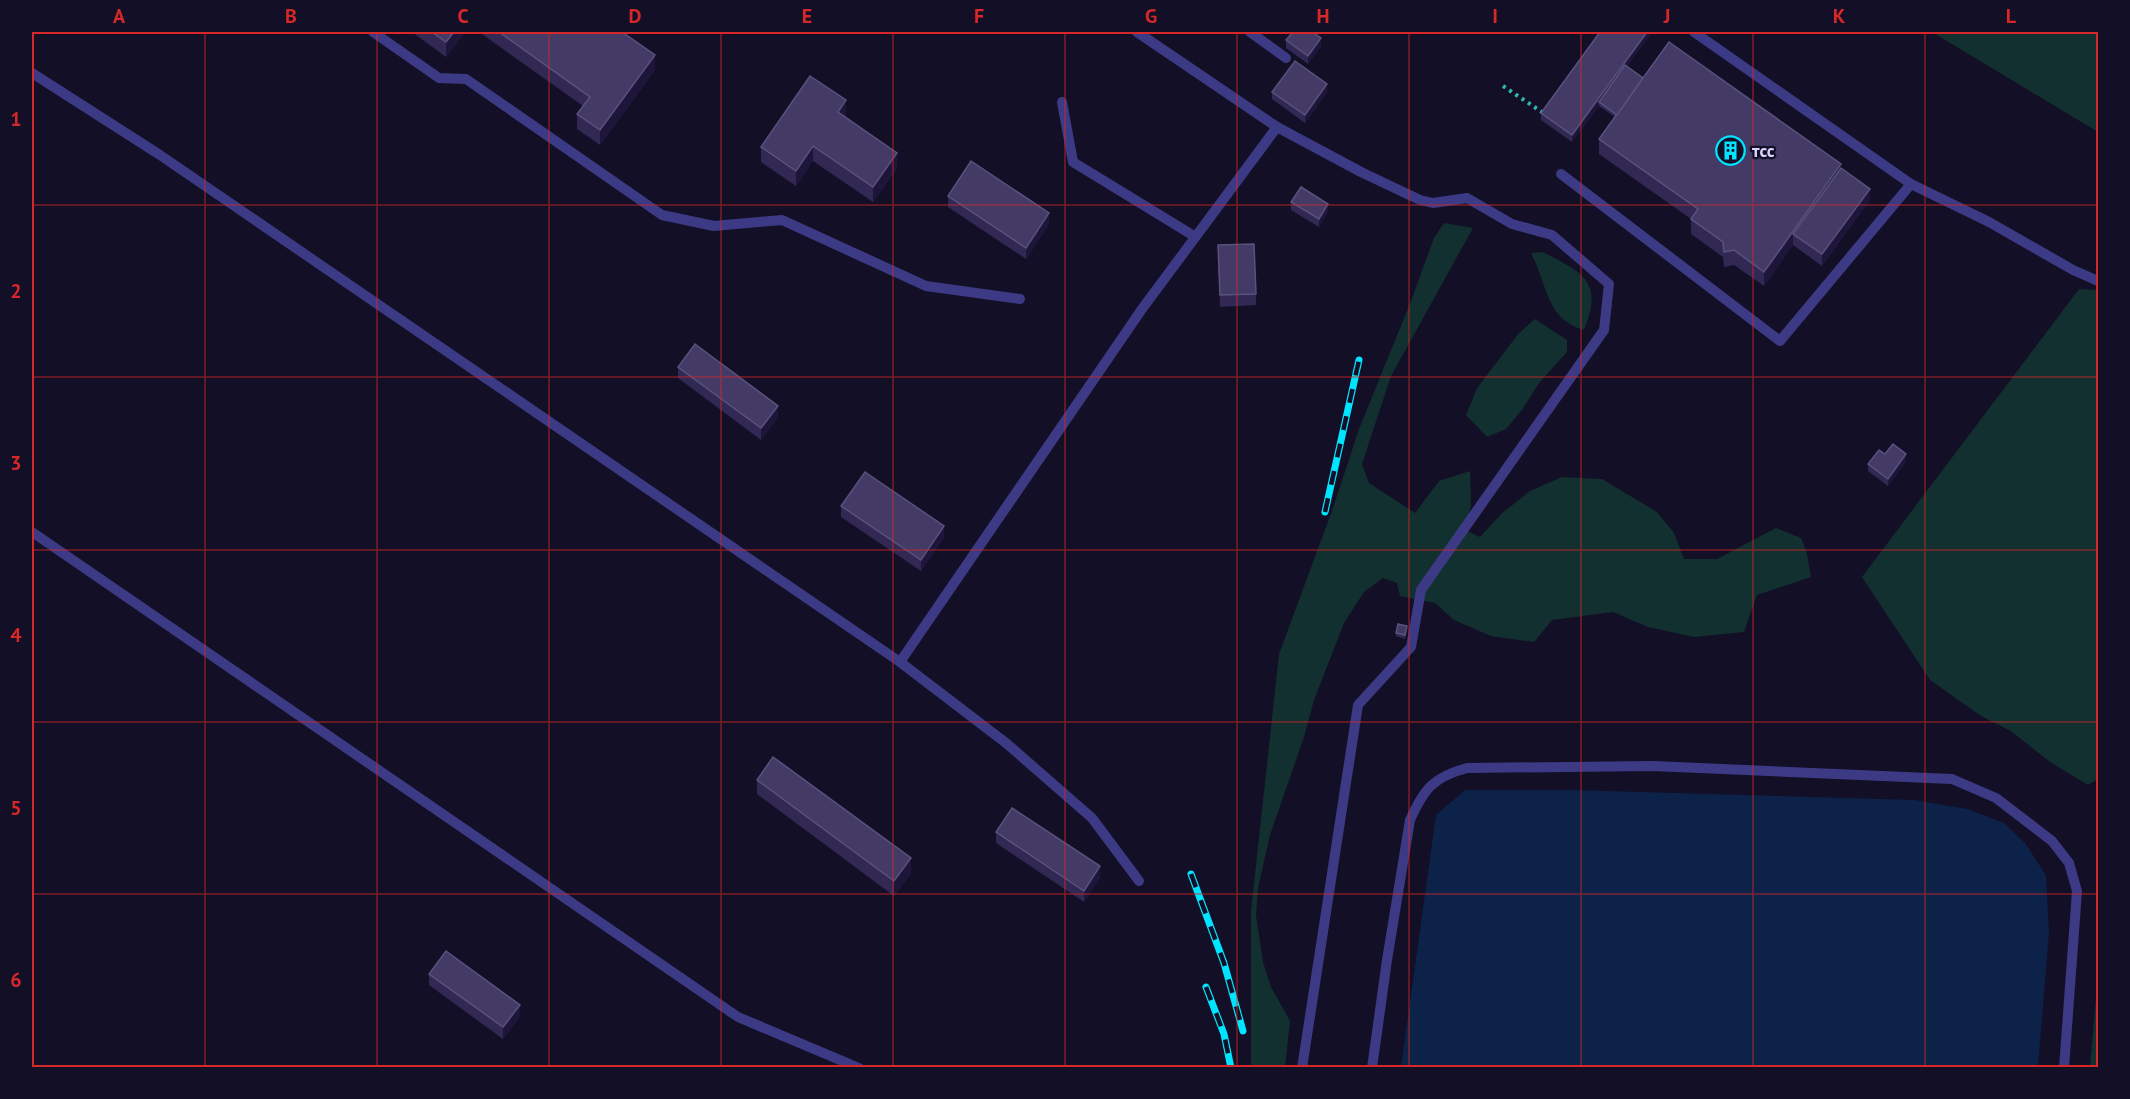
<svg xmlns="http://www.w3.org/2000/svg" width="2130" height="1099" font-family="'PT Sans',sans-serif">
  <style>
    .green { fill: #12302f }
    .water { fill: #0c2248 }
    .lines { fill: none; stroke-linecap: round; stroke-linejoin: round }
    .path { stroke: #2fb8b0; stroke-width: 4; stroke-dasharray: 3 4.5; stroke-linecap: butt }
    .lane { stroke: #3d3a85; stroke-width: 10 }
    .rail-casing { stroke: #00e5ff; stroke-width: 7 }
    .rail { stroke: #130f26; stroke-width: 4.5; stroke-dasharray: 14; stroke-linecap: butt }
    .wall { fill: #312854 }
    .shaded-wall { fill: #1d163a }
    .building { fill: #433a66; stroke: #5a527e; stroke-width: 1.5 }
    .grid { fill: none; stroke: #d62828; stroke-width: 1.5; stroke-opacity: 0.55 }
    .labels { text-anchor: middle; stroke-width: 4.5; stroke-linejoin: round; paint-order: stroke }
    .poi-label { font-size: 18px; font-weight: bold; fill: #d9d4ff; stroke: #130f26; text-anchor: start }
    .neatline { fill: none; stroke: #d62828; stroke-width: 2 }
    .grid-label { font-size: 20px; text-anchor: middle; font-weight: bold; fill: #d62828 }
  </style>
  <rect width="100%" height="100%" fill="#130f26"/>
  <g class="green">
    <polygon points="1932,32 2098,32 2098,132"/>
    <polygon points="1444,223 1473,228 1391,376 1362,464 1369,483 1415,513 1439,481 1470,471 1471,505 1467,531 1480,537 1501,514 1530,491 1562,477 1602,479 1657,512 1674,533 1684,559 1717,559 1776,528 1801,538 1807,554 1811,577 1757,595 1744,632 1694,637 1648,627 1613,612 1552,620 1534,642 1491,636 1454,620 1435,603 1400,596 1397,583 1383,578 1364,592 1344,623 1314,700 1304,737 1270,835 1258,888 1256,915 1263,962 1271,987 1290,1021 1285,1067 1251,1068 1251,911 1279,654 1333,508 1359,429 1411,301 1434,238"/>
    <path d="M1543,252C1582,273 1604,280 1584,330C1546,320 1547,283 1531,253Z"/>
    <polygon points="2079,289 2098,290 2098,779 2088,785 2050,762 2011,731 1981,716 1930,680 1862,577"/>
    <polygon points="1535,319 1567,340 1567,352 1539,383 1522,410 1506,429 1487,437 1466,415 1477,388 1519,333"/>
    <polygon points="2098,982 2098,1067 2090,1067 2097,986"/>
  </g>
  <polygon class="water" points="1465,790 1570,790 1915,800 1967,809 2004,823 2025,843 2046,875 2049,932 2038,1067 1401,1067 1436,815"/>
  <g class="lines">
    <polyline class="path" points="1503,86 1545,114"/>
    <g class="lane">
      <polyline points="373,32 439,78 466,79 662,215 714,226 782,220 926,286 1020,299"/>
      <polyline points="1137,32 1277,127 1361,172 1420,200 1433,203 1467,198 1512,224 1552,235 1609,284 1604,330 1421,590 1411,647 1358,705 1302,1068"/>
      <polyline points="1250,32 1286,58"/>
      <polyline points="32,73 160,155 900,662 1006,743 1092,818 1139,881"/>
      <polyline points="1062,102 1073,162 1194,236"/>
      <polyline points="1561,174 1780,341 1911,184 1694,32"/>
      <polyline points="1911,184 1989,222 2073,270 2098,281"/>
      <polyline points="32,532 738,1017 859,1068"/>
      <polyline points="900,662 1142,309 1277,127"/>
      <path d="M1372,1068L1387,960L1410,820C1424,789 1433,777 1467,768L1653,766L1952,779L1996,798L2052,841L2069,863L2077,891L2064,1068"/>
    </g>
    <defs>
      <g id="rail">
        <polyline points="1325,512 1359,360"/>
        <polyline points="1191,874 1224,963 1243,1031"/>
        <polyline points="1206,987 1224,1034 1231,1068"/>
      </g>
    </defs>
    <use href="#rail" class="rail-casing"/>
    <use href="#rail" class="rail"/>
  </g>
  <g class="wall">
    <polygon points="412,32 465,32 446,57"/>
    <polygon points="479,32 622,32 655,70 600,145 577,129 577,114 583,106"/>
    <polygon points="1652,32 1627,66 1643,78 1841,168 1870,200 1822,266 1793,245 1764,286 1734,265 1724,267 1723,257 1691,234 1691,219 1599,154 1599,139 1615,117 1599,106 1572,142 1541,120 1541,113"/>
    <polygon points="1286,40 1321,46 1308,64 1286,48"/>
    <polygon points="1272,92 1327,92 1305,123 1272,99"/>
    <polygon points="846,115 845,116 897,168 873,202 813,161 796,186 761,162 761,147"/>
    <polygon points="948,196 1049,224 1026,259 948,207"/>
    <polygon points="1291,202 1328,212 1319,227 1291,210"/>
    <polygon points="1218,256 1256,294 1256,305 1220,307"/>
    <polygon points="678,367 778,417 761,440 678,378"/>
    <polygon points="1885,454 1906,462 1888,486 1868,471 1868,464"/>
    <polygon points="841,506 944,537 921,571 841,517"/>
    <polygon points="1407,630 1405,639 1396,636 1396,633"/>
    <polygon points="757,780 911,873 894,896 757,794"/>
    <polygon points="996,832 1100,878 1084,902 996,843"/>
    <polygon points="429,974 520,1016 503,1039 429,985"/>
  </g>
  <g class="shaded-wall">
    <polygon points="454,32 465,32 446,57 446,42"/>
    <polygon points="1647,32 1652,32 1601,103 1599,102 1599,106 1572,142 1572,135"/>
    <polygon points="1321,38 1321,46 1308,64 1308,56"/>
    <polygon points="655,55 655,70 600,145 600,130"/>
    <polygon points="1327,84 1327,92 1305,123 1305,115"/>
    <polygon points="846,100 846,115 838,126 838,112"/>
    <polygon points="813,146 813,161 796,186 796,171"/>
    <polygon points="897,153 897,168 873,202 873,187"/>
    <polygon points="1841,164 1841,179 1793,234 1793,245 1764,286 1764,272"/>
    <polygon points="1870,189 1870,200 1822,266 1822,254"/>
    <polygon points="1328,204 1328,212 1319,227 1319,219"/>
    <polygon points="1049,213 1049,224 1026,259 1026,248"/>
    <polygon points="778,406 778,417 761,440 761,428"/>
    <polygon points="1906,454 1906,462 1888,486 1888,479"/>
    <polygon points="944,526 944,537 921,571 921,560"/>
    <polygon points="911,858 911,873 894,896 894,881"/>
    <polygon points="1100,866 1100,878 1084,902 1084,891"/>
    <polygon points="520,1005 520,1016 503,1039 503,1027"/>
  </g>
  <g class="building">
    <polygon points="432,32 454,32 446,42"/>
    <polygon points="499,32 622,32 655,55 600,130 577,114 590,97"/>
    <polygon points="1293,32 1312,32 1321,38 1308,56 1286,40"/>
    <polygon points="1600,32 1647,32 1572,135 1541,113"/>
    <polygon points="1669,42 1841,164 1764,272 1734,250 1724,252 1723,242 1691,219 1698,209 1599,139"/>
    <polygon points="1295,61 1327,84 1305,115 1272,92"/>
    <polygon points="1625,65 1643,78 1617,115 1599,102"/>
    <polygon points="810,76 846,100 838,112 897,153 873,187 813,146 796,171 761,147"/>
    <polygon points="971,161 1049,213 1026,248 948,196"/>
    <polygon points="1841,168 1870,189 1822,254 1793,234"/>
    <polygon points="1301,187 1328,204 1319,219 1291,202"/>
    <polygon points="1254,244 1256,294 1220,295 1218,245"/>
    <polygon points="695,344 778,406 761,428 678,367"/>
    <polygon points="1893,444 1906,454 1888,479 1868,464 1879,450 1885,454"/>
    <polygon points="865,472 944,526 921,560 841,506"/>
    <polygon points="1398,624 1407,626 1405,635 1396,633"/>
    <polygon points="773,757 911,858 894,881 757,780"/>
    <polygon points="1012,808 1100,866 1084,891 996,832"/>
    <polygon points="446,951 520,1005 503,1027 429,974"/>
  </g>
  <path class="grid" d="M205,32V1068M377,32V1068M549,32V1068M721,32V1068M893,32V1068M1065,32V1068M1237,32V1068M1409,32V1068M1581,32V1068M1753,32V1068M1925,32V1068M32,205H2098M32,377H2098M32,550H2098M32,722H2098M32,894H2098"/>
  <defs>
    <symbol id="building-ring" viewBox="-11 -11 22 22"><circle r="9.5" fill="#130f26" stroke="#00e5ff" stroke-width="1.5"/><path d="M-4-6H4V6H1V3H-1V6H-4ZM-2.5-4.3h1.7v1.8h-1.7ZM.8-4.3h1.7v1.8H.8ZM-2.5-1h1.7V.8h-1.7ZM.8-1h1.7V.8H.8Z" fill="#00e5ff"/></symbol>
  </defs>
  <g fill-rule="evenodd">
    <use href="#building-ring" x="1714" y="134" width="33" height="33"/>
  </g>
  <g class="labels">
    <g class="poi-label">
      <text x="1752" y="157">тсс</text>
    </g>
  </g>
  <rect width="2130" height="1099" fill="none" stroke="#130f26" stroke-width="66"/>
  <rect x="33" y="33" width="2064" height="1033" class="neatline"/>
  <g class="grid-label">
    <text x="119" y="23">A</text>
    <text x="291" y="23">B</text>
    <text x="463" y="23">C</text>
    <text x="635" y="23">D</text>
    <text x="807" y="23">E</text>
    <text x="979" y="23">F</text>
    <text x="1151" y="23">G</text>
    <text x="1323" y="23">H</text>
    <text x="1495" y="23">I</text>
    <text x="1667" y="23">J</text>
    <text x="1839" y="23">K</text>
    <text x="2011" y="23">L</text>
    <text x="16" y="126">1</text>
    <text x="16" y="298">2</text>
    <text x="16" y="470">3</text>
    <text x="16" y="642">4</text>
    <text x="16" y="815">5</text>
    <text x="16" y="987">6</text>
  </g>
</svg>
